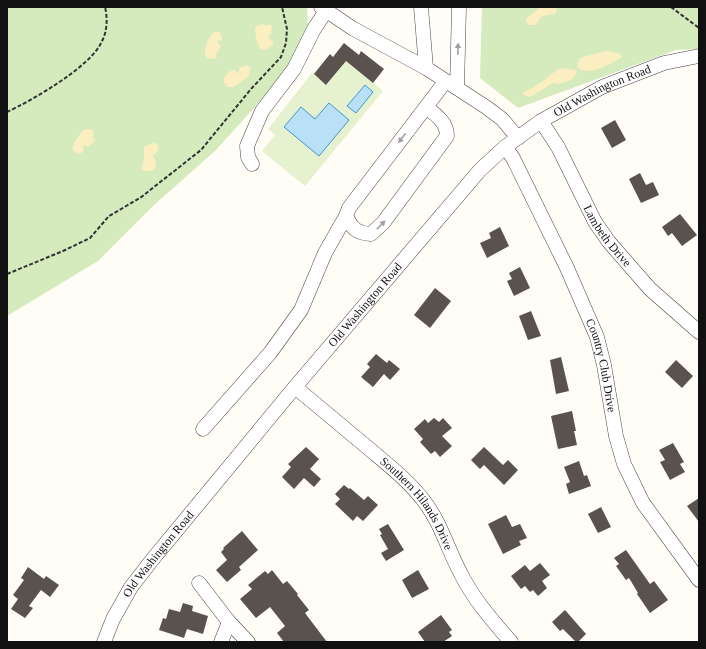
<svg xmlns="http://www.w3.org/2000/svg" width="706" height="649" font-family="Georgia,serif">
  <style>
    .green { fill: #d5ebbd }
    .sand { fill: #fbeec1 }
    .pitch { fill: #e6f2cf }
    .water { fill: #b9e0f7; stroke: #3f96cf }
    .building { fill: #5a524d }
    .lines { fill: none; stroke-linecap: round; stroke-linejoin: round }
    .minor-casing { stroke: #444; stroke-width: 15 }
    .path { stroke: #333; stroke-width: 2; stroke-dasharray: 4 2; stroke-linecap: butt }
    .minor { stroke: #fff; stroke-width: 14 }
    .oneway { fill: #a0a0a0 }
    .labels { text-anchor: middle; stroke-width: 4; stroke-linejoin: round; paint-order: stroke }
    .street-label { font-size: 12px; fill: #111; stroke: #fff }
  </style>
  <rect width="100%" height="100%" fill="#fffdf5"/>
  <g class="green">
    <polygon points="7,7 307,7 309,47 215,151 154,205 98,261 7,316"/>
    <polygon points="482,7 699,7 699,49 676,50 518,108 480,78"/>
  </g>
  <g class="sand">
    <polygon points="540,7 556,7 557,11 555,14 542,16 535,25 529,25 526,22 526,19"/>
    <path d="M262,24L266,26L268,24L272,26L271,33L269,36L268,38L273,41V45L266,49L261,50C257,45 255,34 255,27Z"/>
    <path d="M214,32H220L222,40L217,41V42L220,45L221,47L217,52L216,58L209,59C200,53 208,37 214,32Z"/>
    <path d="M605,51L619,53L622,56L621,58C609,64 593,75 579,69L577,65L580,58Z"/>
    <path d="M247,65L251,67L248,77L233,87H228L224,83C223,77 228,70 235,70L236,73H238L240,68Z"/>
    <path d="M561,68L575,70L577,72L573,79L559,84L552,83L542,90L530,97L524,95L523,93C527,89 532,89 537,85C546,80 551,73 561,68Z"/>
    <polygon points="91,129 94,132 93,138 95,140 92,144 87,147 84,145 83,148 84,150 80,154 76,153 72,148 77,138 83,130"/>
    <path d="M153,143L157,144C160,149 157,152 153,156C156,161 157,164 155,169C150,172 146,172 141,169L144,159V147Z"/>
  </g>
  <polygon class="pitch" points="345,55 351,65 383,91 305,186 262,151 275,135 268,129 312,73 327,85 343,65"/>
  <g class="water">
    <polygon points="365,85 373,92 356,113 347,106"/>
    <polygon points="329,103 349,120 319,156 284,127 301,107 315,119"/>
  </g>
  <g class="building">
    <polygon points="344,43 359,55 361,51 384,69 373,83 346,61 326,85 314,74 330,54 333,57"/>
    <polygon points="615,120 626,140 612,148 601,128"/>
    <polygon points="640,173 646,185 653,182 659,195 641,203 629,179"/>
    <polygon points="680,214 697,235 682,246 672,233 668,236 662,227"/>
    <polygon points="500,227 509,246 487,258 480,243 491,238 489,233"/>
    <polygon points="520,267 530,288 514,296 507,281 512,279 509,273"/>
    <polygon points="435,288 451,301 430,328 414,315"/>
    <polygon points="531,311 541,336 528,340 519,316"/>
    <polygon points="376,354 387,363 389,360 400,369 390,380 384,374 373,387 361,377 370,367 367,364"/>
    <polygon points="561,357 569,391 556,394 550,360"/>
    <polygon points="676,360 693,376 682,388 665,372"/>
    <polygon points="572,411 576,431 574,431 577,445 558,449 551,416"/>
    <polygon points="434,418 439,422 443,418 452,428 442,436 452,446 440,457 435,451 431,454 420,442 423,439 414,429 425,419 428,423"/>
    <polygon points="673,443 684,462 680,464 685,472 670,480 660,462 665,460 659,450"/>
    <polygon points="306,447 319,459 310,469 321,479 314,487 304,478 294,489 282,477 291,467 288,464"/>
    <polygon points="484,447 503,465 508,460 518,470 504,485 484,465 480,469 471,460"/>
    <polygon points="579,461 584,476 587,475 591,486 569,494 566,484 570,482 564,467"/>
    <polygon points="344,485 349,489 350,488 364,500 368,496 378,505 363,521 357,516 353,521 335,504 340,499 335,494"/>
    <polygon points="699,498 699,522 687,506"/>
    <polygon points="601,507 611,527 598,533 588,514"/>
    <polygon points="506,515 512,527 520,524 527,538 519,541 521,545 503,554 488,524"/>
    <polygon points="388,524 404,550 386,561 381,553 388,549 380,535 382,534 379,529"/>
    <polygon points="242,531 258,550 239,567 241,570 227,582 216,570 227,560 221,552 224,549 223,548"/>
    <polygon points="626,550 650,584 654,581 668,600 650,613 637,594 638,593 629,578 626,580 616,566 619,564 614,558"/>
    <polygon points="540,563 550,575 542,581 547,588 538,596 533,590 530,592 525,586 521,589 511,576 525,565 530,571"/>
    <polygon points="28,567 44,579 46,576 59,585 50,597 41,590 29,606 33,608 25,618 11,609 18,599 13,595 24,580 21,578"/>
    <polygon points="272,570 283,584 287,581 298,594 297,595 309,610 305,613 327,642 284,642 277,633 285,626 270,607 256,618 240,599 252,589 248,585 265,571 268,574"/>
    <polygon points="418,570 429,589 412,598 402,580"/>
    <polygon points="183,603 193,606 192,611 208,616 203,634 187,629 184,638 159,630 163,618 166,619 169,609 180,612"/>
    <polygon points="565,610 586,634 578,642 576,642 563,629 560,631 552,622"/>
    <polygon points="441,615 452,630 449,632 452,636 443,642 425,642 418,632"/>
  </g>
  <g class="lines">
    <defs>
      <g id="minor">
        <polyline points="321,7 352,28 426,68 486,107 502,119 518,138"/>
        <polyline points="421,7 426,68"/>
        <polyline points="457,88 459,7"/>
        <path d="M426,107C436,115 447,122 447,136L383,223L371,234C357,233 352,229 346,216L349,208L445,82"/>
        <path id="s1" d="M541,121L558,147L595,222L609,242L650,289L699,332"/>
        <path id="s2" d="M505,147L513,158L567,268L597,337L604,365L616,436L624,464L643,503L699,580"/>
        <polyline points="252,164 248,157 247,146 262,111 294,69 314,29 326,11"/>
        <path id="s3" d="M295,387C319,407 343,427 367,447C387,464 408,480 424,501C441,523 448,550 461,574C474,600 493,621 511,642"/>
        <polyline points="203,429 270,353 301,310 325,253 346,216"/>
        <polyline points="199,583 229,622 248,642"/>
        <path id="s4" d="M104,642L113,619L131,587L152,560L295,387L480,170L505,147L541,121L602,87L664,63L699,56"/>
        <polyline points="221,642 229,622"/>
      </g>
    </defs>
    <use href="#minor" class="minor-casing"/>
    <g class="path">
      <polyline points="671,7 699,28"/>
      <path d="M7,112C31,101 90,67 101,43C107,33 108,19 105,7"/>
      <polyline points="7,274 63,251 90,238 109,216 140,198 201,150 251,89 281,57 286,43 287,29 282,7"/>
    </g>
    <use href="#minor" class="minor"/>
  </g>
  <defs><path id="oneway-solid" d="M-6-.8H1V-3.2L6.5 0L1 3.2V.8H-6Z"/></defs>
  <g class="oneway">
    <use href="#oneway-solid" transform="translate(458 49) rotate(-89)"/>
    <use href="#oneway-solid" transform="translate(402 138) rotate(127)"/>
    <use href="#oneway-solid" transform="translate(381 225) rotate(-46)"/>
  </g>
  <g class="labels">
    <g class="street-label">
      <text dy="4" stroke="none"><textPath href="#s4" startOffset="752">Old Washington Road</textPath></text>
      <text dy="4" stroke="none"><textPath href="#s1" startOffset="133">Lambeth Drive</textPath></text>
      <text dy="4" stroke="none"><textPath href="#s4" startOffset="428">Old Washington Road</textPath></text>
      <text dy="4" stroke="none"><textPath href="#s2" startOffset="240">Country Club Drive</textPath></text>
      <text dy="4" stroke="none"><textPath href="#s3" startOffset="170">Southern Hilands Drive</textPath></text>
      <text dy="4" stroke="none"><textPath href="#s4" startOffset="104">Old Washington Road</textPath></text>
    </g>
  </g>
  <rect width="706" height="649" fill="none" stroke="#111111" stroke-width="16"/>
</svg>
